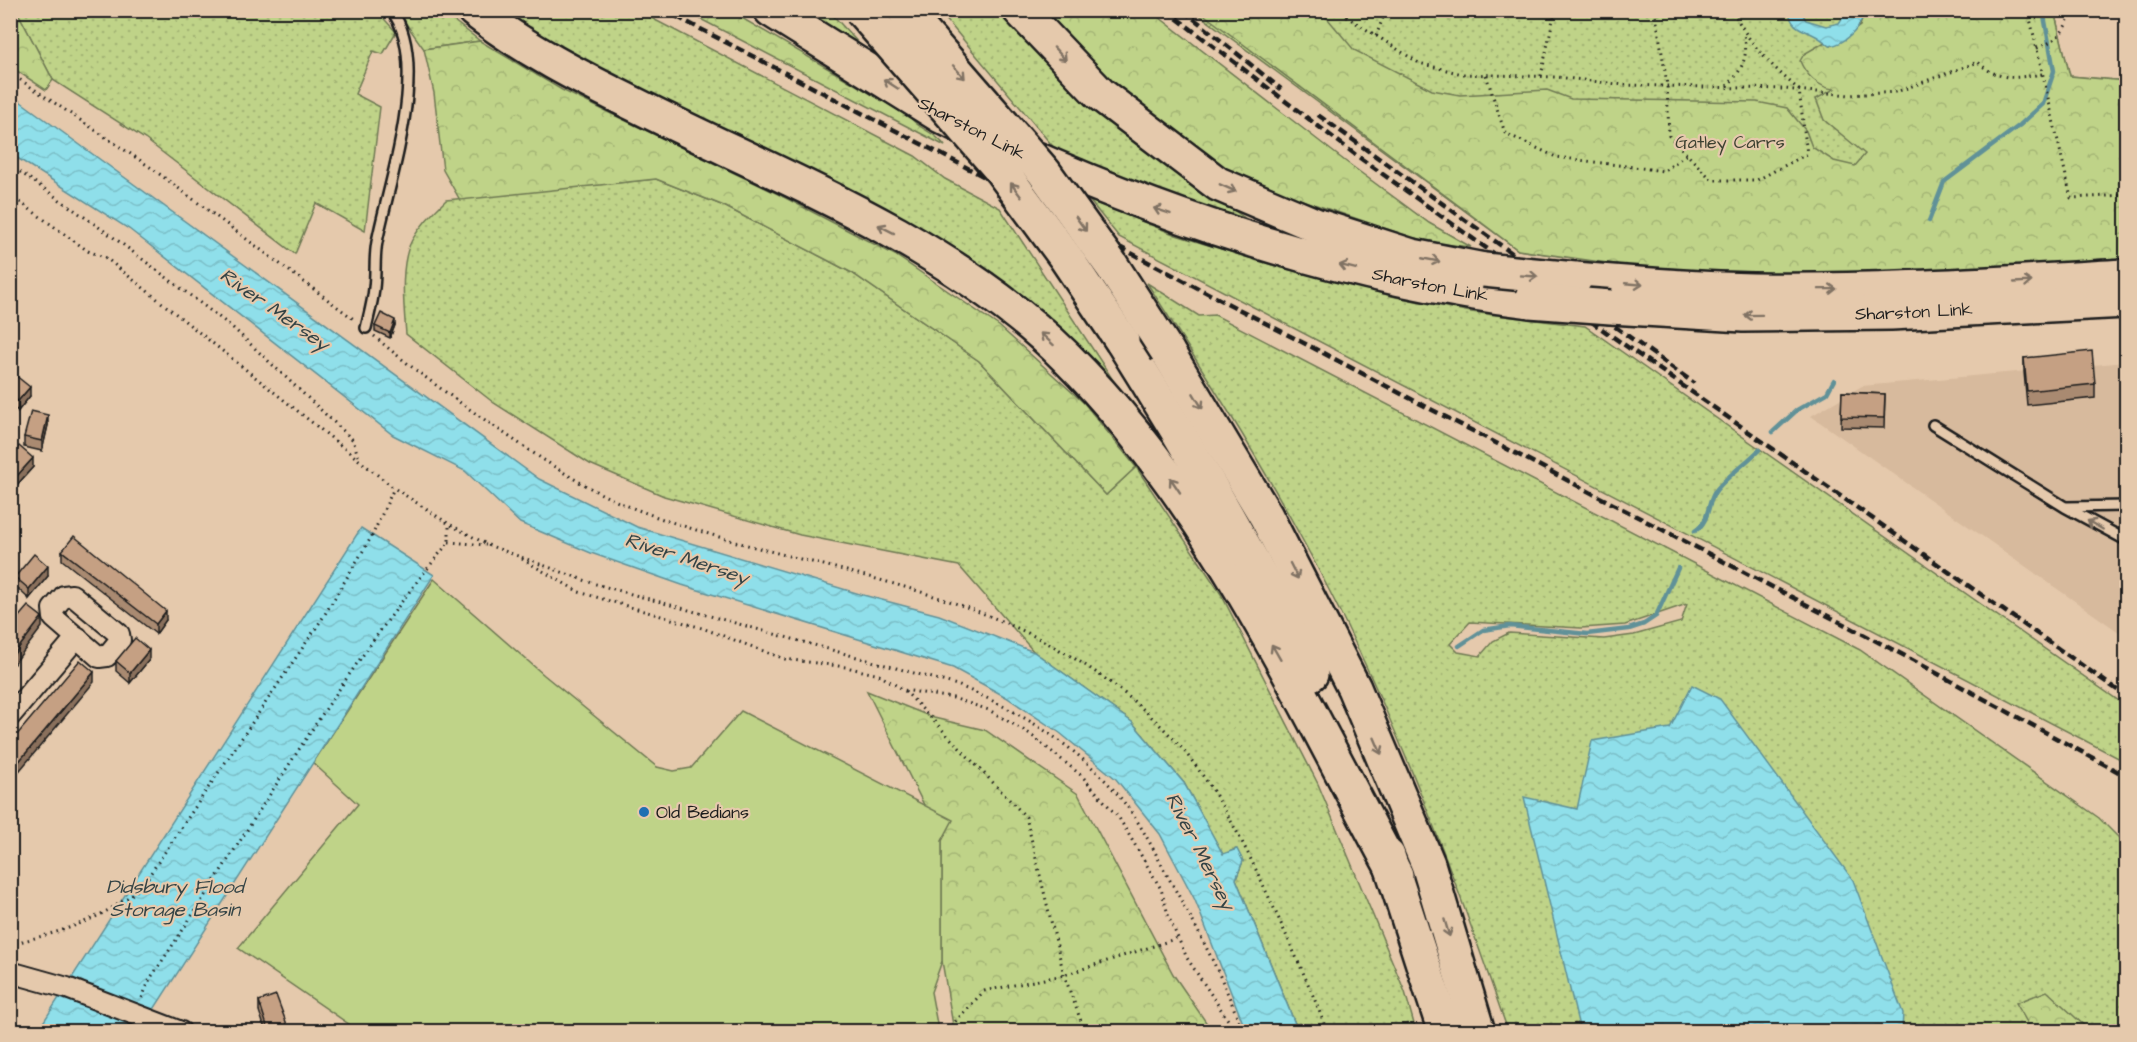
<svg xmlns="http://www.w3.org/2000/svg" width="2137" height="1042" font-family="'Architects Daughter',sans-serif">
  <style>
    .built { fill: #d7ba9d }
    .grass { fill: url(#grass-dots); stroke: #6e7852; stroke-width: 1.5; fill-rule: evenodd }
    .forest { fill: url(#forest-crowns); stroke: #6e7852; stroke-width: 1.5 }
    .garden { fill: #bfd388; stroke: #6e7852; stroke-width: 1.5 }
    .water { fill: url(#water-waves); stroke: #619198; stroke-width: 1.5 }
    .lines { fill: none; stroke-linecap: round; stroke-linejoin: round }
    .stream { stroke: #619198; stroke-width: 4.5 }
    .lane-casing { stroke: #1c1c1c; stroke-width: 14 }
    .street-casing { stroke: #1c1c1c; stroke-width: 24 }
    .highway-casing { stroke: #1c1c1c; stroke-width: 38 }
    .path { stroke: #1c1c1c; stroke-width: 3; stroke-dasharray: 1.5 4.5; stroke-linecap: butt }
    .lane { stroke: #e5c9ac; stroke-width: 9 }
    .street { stroke: #e5c9ac; stroke-width: 20 }
    .highway { stroke: #e5c9ac; stroke-width: 33 }
    .rail { stroke: #1c1c1c; stroke-width: 4.5; stroke-dasharray: 9 4.5; stroke-linecap: butt }
    .highway-bridge-casing { stroke: #1c1c1c; stroke-width: 38; stroke-linecap: butt }
    .highway-bridge { stroke: #e5c9ac; stroke-width: 33 }
    .wall { fill: #a98a71; stroke: #1c1c1c; stroke-width: 1.5 }
    .shaded-wall { fill: #8a705c; stroke: #1c1c1c; stroke-width: 1.5 }
    .building { fill: #c5a083; stroke: #1c1c1c; stroke-width: 1.5 }
    .oneway { stroke: #807264 }
    .poi-dot { fill: #1f6fb2; stroke: #e5c9ac; stroke-width: 2 }
    .labels { text-anchor: middle; stroke-width: 4.5; stroke-linejoin: round; paint-order: stroke }
    .street-label { font-size: 18px; fill: #1c1c1c; stroke: #e5c9ac }
    .park-label { font-size: 18px; fill: #3d4132; stroke: #e5c9ac }
    .poi-label { font-size: 18px; fill: #1c1c1c; stroke: #e5c9ac; text-anchor: start }
    .water-label { font-size: 20px; font-style: italic; fill: #334345; stroke: #e5c9ac }
  </style>
  <defs>
    <pattern id="grass-dots" width="8" height="8" patternUnits="userSpaceOnUse" patternTransform="scale(1.5)"><rect width="8" height="8" fill="#bfd388"/><path d="M2 2h.1M6 6h.1" fill="none" stroke="#a4b575" stroke-width="1.8" stroke-linecap="round"/></pattern>
    <pattern id="forest-crowns" width="20" height="18" patternUnits="userSpaceOnUse" patternTransform="scale(1.5)"><rect width="20" height="18" fill="#bfd388"/><path d="M2 6a3 3 0 1 1 6 0M12 15a3 3 0 1 1 6 0" fill="none" stroke="#a4b575"/></pattern>
    <pattern id="water-waves" width="16" height="10" patternUnits="userSpaceOnUse" patternTransform="scale(1.5)"><rect width="16" height="10" fill="#8fdfea"/><path d="M0 5q4-4 8 0t8 0" fill="none" stroke="#7bbfc8"/></pattern>
  </defs>
  <rect width="100%" height="100%" fill="#e5c9ac"/>
  <filter id="ink" filterUnits="userSpaceOnUse"><feTurbulence type="fractalNoise" baseFrequency=".0167" numOctaves="2"/><feDisplacementMap in="SourceGraphic" scale="12" xChannelSelector="R" yChannelSelector="G"/><feConvolveMatrix kernelMatrix="1 2 1 2 8 2 1 2 1" color-interpolation-filters="sRGB"/></filter>
  <g filter="url(#ink)">
    <polygon class="built" points="2126,362 2126,637 1811,416 1862,386"/>
    <g class="grass">
      <polygon points="17,11 377,11 396,32 383,54 373,51 355,94 380,107 365,231 316,203 295,254 145,139 53,80"/>
      <polygon points="397,11 441,11 480,41 424,49"/>
      <polygon points="490,11 638,11 915,156 945,179 1000,208 1157,447 1059,338 598,76"/>
      <polygon points="800,11 829,11 874,60"/>
      <polygon points="939,11 1005,11 1168,165 1268,234 1056,150"/>
      <polygon points="1194,11 2054,11 2070,76 2126,81 2126,259 1852,276 1635,267 1518,250"/>
      <path d="M656,179L724,206L852,273L979,361L1106,495L1136,467L1221,594L1318,784L1405,992L1416,1031H1298L1236,879L1243,861L1236,849L1223,855L1184,783L1132,722L1034,652L959,566L800,535L664,496L590,464L494,403L406,334C404,307 399,264 412,240C421,224 434,212 446,200Z"/>
      <polygon points="1089,200 1176,235 1279,267 1396,297 1471,312 1585,326 2126,706 2126,762 1119,237"/>
      <path d="M1147,283L1199,316L1215,315L1860,650L2099,818L2126,845V1031H1508C1450,863 1388,695 1302,539C1255,451 1201,367 1147,283ZM1687,604L1681,622L1634,635L1604,639L1509,633L1493,641L1480,656L1458,652L1450,644L1470,622L1581,628L1625,625Z"/>
    </g>
    <g class="forest">
      <polygon points="10,11 17,11 53,80 46,90 11,67"/>
      <path d="M685,11H730L909,116C920,131 934,130 945,146Z"/>
      <polygon points="1042,11 1151,11 1345,161 1429,223 1471,247 1425,242 1231,176 1140,116"/>
      <path d="M1199,11H1315L1328,19L1354,50L1432,90L1460,95L1547,90L1571,99L1757,102L1787,108L1806,131L1812,147L1834,161L1855,166L1865,154L1824,120L1816,99L1834,89C1819,88 1805,74 1800,61L1804,54L1825,42L1831,46L1860,26L1863,16L1880,11H2054L2070,76L2126,81V259L1852,276L1724,275L1635,267L1518,250Z"/>
      <polygon points="480,41 562,90 778,194 895,255 999,326 1084,403 1136,467 1106,495 979,361 852,273 724,206 656,179 460,200 443,170 434,93 424,49"/>
      <polygon points="867,691 934,718 985,730 1078,794 1173,974 1212,1031 954,1031 942,961 942,841"/>
      <polygon points="2047,991 2090,1031 2032,1031 2016,1003"/>
    </g>
    <polygon class="garden" points="434,579 544,675 657,767 674,771 691,768 741,711 953,820 942,841 942,961 931,992 937,1024 934,1031 359,1031 238,948 358,804 313,763"/>
    <g class="water">
      <path d="M1789,11H1801L1806,20L1826,26L1839,23L1843,17L1840,11H1880L1863,16C1858,31 1846,43 1830,46C1825,42 1820,38 1814,35C1801,28 1791,28 1789,11Z"/>
      <polygon points="10,94 539,479 637,527 863,595 939,615 1034,652 1132,722 1184,783 1223,854 1237,849 1243,861 1236,879 1298,1031 1246,1031 1195,900 1160,834 1116,779 1060,733 1006,697 953,668 682,585 591,553 520,523 465,471 393,435 129,229 11,154"/>
      <polygon points="361,528 434,575 140,1031 37,1032"/>
      <polygon points="1692,685 1720,699 1853,880 1903,1013 1902,1031 1580,1031 1524,797 1577,809 1592,741 1670,728"/>
    </g>
    <g class="lines">
      <g class="stream">
        <polyline points="1929,221 1944,182 2020,125 2043,104 2054,71 2043,10"/>
        <polyline points="1773,432 1797,410 1827,393 1834,380"/>
        <path d="M1695,531C1711,521 1706,502 1717,489C1729,475 1746,463 1759,450"/>
        <polyline points="1459,646 1483,630 1510,626 1587,634 1629,629 1644,624 1656,616 1678,568"/>
      </g>
      <defs>
        <g id="lane">
          <path d="M366,328C369,315 373,301 374,288C376,272 374,257 377,242C388,184 432,61 391,10"/>
          <polyline points="1933,425 2065,507 2126,540"/>
          <polyline points="2067,507 2126,506"/>
        </g>
        <g id="street">
          <polygon points="72,595 119,634 120,640 107,656 99,657 54,618 53,609 64,596"/>
          <polyline points="10,716 77,637"/>
          <polyline points="10,972 67,988 181,1032"/>
        </g>
        <g id="highway">
          <path d="M474,10C524,49 581,78 638,106C724,149 813,187 897,234C957,268 1017,308 1066,357C1212,502 1299,696 1396,875"/>
          <polyline points="771,10 941,116 959,125"/>
          <polyline points="1020,10 1100,94 1218,184 1315,225 1412,256 1484,270"/>
          <path id="s1" d="M1023,153C1185,225 1353,279 1530,301"/>
          <path d="M1575,279C1634,284 1693,289 1753,290C1877,292 2002,283 2126,276"/>
          <path id="s2" d="M1611,307L1743,315L1891,313L2126,301"/>
          <path d="M1122,341C1190,449 1255,559 1311,674"/>
          <polyline points="1167,351 1266,516 1354,688 1428,864 1478,1032"/>
          <polyline points="1388,856 1445,1032"/>
        </g>
      </defs>
      <use href="#lane" class="lane-casing"/>
      <use href="#street" class="street-casing"/>
      <use href="#highway" class="highway-casing"/>
      <g class="path">
        <path d="M1336,10L1419,63L1462,74L1557,77L1625,85L1784,89L1850,95L1896,92L1978,62C1999,82 2016,78 2042,74"/>
        <path d="M1655,10L1667,84L1669,136L1712,180H1757L1807,154L1799,90C1772,66 1748,44 1733,10"/>
        <polyline points="2028,10 2071,198 2126,195"/>
        <polyline points="1376,36 1386,10"/>
        <path d="M2037,48C2057,41 2066,31 2071,10"/>
        <polyline points="10,73 150,167 355,320"/>
        <polyline points="1486,75 1505,133 1556,157 1664,171 1687,154"/>
        <polyline points="1541,76 1555,10"/>
        <path d="M1727,86C1742,71 1749,56 1744,35"/>
        <polyline points="10,165 113,237 232,327 353,440 359,459"/>
        <path d="M10,195L88,251L106,258L394,488L449,524L488,545L592,583L957,685C1021,711 1087,751 1129,809C1145,831 1158,859 1172,884C1199,931 1224,980 1243,1032"/>
        <path d="M374,336C418,374 466,407 514,440C551,465 591,492 633,508C820,581 1015,578 1166,731C1217,783 1248,852 1278,917C1295,955 1313,992 1327,1032"/>
        <polyline points="449,542 486,545"/>
        <polyline points="522,559 579,592 702,628 785,659 846,667 879,675 904,690 953,698 989,710 1030,734 1082,776 1119,818 1161,889 1169,918 1187,958 1236,1032"/>
        <polyline points="905,691 1026,817 1064,975 1085,1032"/>
        <path d="M10,944C59,933 104,920 142,886L322,619L372,536L394,488"/>
        <path d="M142,998L150,979C249,833 336,678 449,542V524"/>
        <polyline points="112,1032 119,1026"/>
        <polyline points="950,1032 952,1025 984,991 1064,975 1178,938"/>
      </g>
      <use href="#lane" class="lane"/>
      <use href="#street" class="street"/>
      <use href="#highway" class="highway"/>
      <g class="rail">
        <polyline points="664,10 1905,656 2126,776"/>
        <polyline points="1166,10 1356,155 1479,243 2126,696"/>
        <polyline points="1183,10 1281,89"/>
        <polyline points="1318,115 1694,383"/>
      </g>
      <defs>
        <g id="highway-bridge">
          <polyline points="861,10 1001,170 1066,258 1122,341"/>
          <polyline points="906,13 1044,172 1112,266 1167,351"/>
          <polyline points="1484,270 1575,279"/>
          <polyline points="1530,301 1611,307"/>
        </g>
      </defs>
      <use href="#highway-bridge" class="highway-bridge-casing"/>
      <use href="#highway-bridge" class="highway-bridge"/>
    </g>
    <g class="wall">
      <polygon points="395,325 390,338 375,331 375,326"/>
      <polygon points="2024,358 2095,384 2095,398 2027,405 2024,372"/>
      <polygon points="10,371 30,396 18,411 10,405"/>
      <polygon points="1842,392 1885,394 1884,428 1841,427"/>
      <polygon points="48,425 42,451 24,447 24,437"/>
      <polygon points="10,455 33,467 15,487 10,483"/>
      <polygon points="62,551 166,620 156,634 62,560"/>
      <polygon points="48,576 29,599 15,586 15,577"/>
      <polygon points="149,660 130,683 116,671 116,661"/>
      <polygon points="259,1001 289,1030 291,1032 266,1032 259,1011"/>
    </g>
    <g class="shaded-wall">
      <polygon points="395,320 395,325 390,338 390,333"/>
      <polygon points="30,387 30,396 18,411 18,401"/>
      <polygon points="48,415 48,425 42,451 42,441"/>
      <polygon points="33,458 33,467 15,487 15,478"/>
      <polygon points="48,566 48,576 29,599 29,589"/>
      <polygon points="166,611 166,620 156,634 156,624"/>
      <polygon points="42,617 42,627 10,669 10,659"/>
      <polygon points="149,650 149,660 130,683 130,673"/>
      <polygon points="94,672 94,682 10,782 10,772"/>
    </g>
    <g class="building">
      <polygon points="381,313 395,320 390,333 375,326"/>
      <polygon points="2092,351 2095,384 2027,391 2024,358"/>
      <polygon points="10,371 30,387 18,401 10,395"/>
      <polygon points="1842,392 1885,394 1884,418 1841,417"/>
      <polygon points="31,411 48,415 42,441 24,437"/>
      <polygon points="19,446 33,458 15,478 10,474 10,455"/>
      <polygon points="74,536 166,611 156,624 62,551"/>
      <polygon points="34,554 48,566 29,589 15,577"/>
      <polygon points="28,606 42,617 10,659 10,627"/>
      <polygon points="135,638 149,650 130,673 116,661"/>
      <polygon points="80,660 94,672 10,772 10,743"/>
      <polygon points="276,995 289,1030 291,1032 269,1032 259,1001"/>
    </g>
    <defs><path id="oneway-shaft" d="M-6 0H5M1.5-3L5.5 0L1.5 3" fill="none" stroke-width="1.6" stroke-linecap="round" stroke-linejoin="round" transform="scale(1.5)"/></defs>
    <g class="oneway">
      <use href="#oneway-shaft" transform="translate(1060 54) rotate(47)"/>
      <use href="#oneway-shaft" transform="translate(959 72) rotate(48)"/>
      <use href="#oneway-shaft" transform="translate(891 84) rotate(-147)"/>
      <use href="#oneway-shaft" transform="translate(1228 188) rotate(24)"/>
      <use href="#oneway-shaft" transform="translate(1016 190) rotate(-127)"/>
      <use href="#oneway-shaft" transform="translate(1162 211) rotate(-161)"/>
      <use href="#oneway-shaft" transform="translate(1081 224) rotate(54)"/>
      <use href="#oneway-shaft" transform="translate(886 229) rotate(-153)"/>
      <use href="#oneway-shaft" transform="translate(1431 260) rotate(11)"/>
      <use href="#oneway-shaft" transform="translate(1348 267) rotate(-166)"/>
      <use href="#oneway-shaft" transform="translate(1529 276) rotate(4)"/>
      <use href="#oneway-shaft" transform="translate(2023 282) rotate(-3)"/>
      <use href="#oneway-shaft" transform="translate(1634 284) rotate(5)"/>
      <use href="#oneway-shaft" transform="translate(1828 289) rotate(-1)"/>
      <use href="#oneway-shaft" transform="translate(1753 315) rotate(179)"/>
      <use href="#oneway-shaft" transform="translate(1047 339) rotate(-138)"/>
      <use href="#oneway-shaft" transform="translate(1198 401) rotate(59)"/>
      <use href="#oneway-shaft" transform="translate(1175 485) rotate(-124)"/>
      <use href="#oneway-shaft" transform="translate(2095 525) rotate(-150)"/>
      <use href="#oneway-shaft" transform="translate(1294 571) rotate(63)"/>
      <use href="#oneway-shaft" transform="translate(1276 652) rotate(-120)"/>
      <use href="#oneway-shaft" transform="translate(1378 746) rotate(67)"/>
      <use href="#oneway-shaft" transform="translate(1447 928) rotate(73)"/>
    </g>
  </g>
  <circle class="poi-dot" cx="644" cy="812" r="6"/>
  <g class="labels">
    <g class="street-label">
      <text transform="translate(972 128) rotate(27)" y="6">Sharston Link</text>
      <text dy="6" stroke="none"><textPath href="#s1" startOffset="429">Sharston Link</textPath></text>
      <text dy="6" stroke="none"><textPath href="#s2" startOffset="303">Sharston Link</textPath></text>
    </g>
    <g class="park-label">
      <text x="1730" y="148">Gatley Carrs</text>
    </g>
    <g class="poi-label">
      <text x="656" y="818">Old Bedians</text>
    </g>
    <g class="water-label">
      <text transform="translate(275 309) rotate(35)" y="7">River Mersey</text>
      <text transform="translate(687 558) rotate(18)" y="7">River Mersey</text>
      <text transform="translate(1201 851) rotate(63)" y="7">River Mersey</text>
      <text x="175" y="893">Didsbury Flood<tspan x="175" dy="23">Storage Basin</tspan></text>
    </g>
  </g>
  <rect width="2137" height="1042" fill="none" stroke="#e5c9ac" stroke-width="36"/>
  <rect x="18" y="18" width="2101" height="1006" fill="none" stroke="#1c1c1c" stroke-width="2" filter="url(#ink)"/>
</svg>
